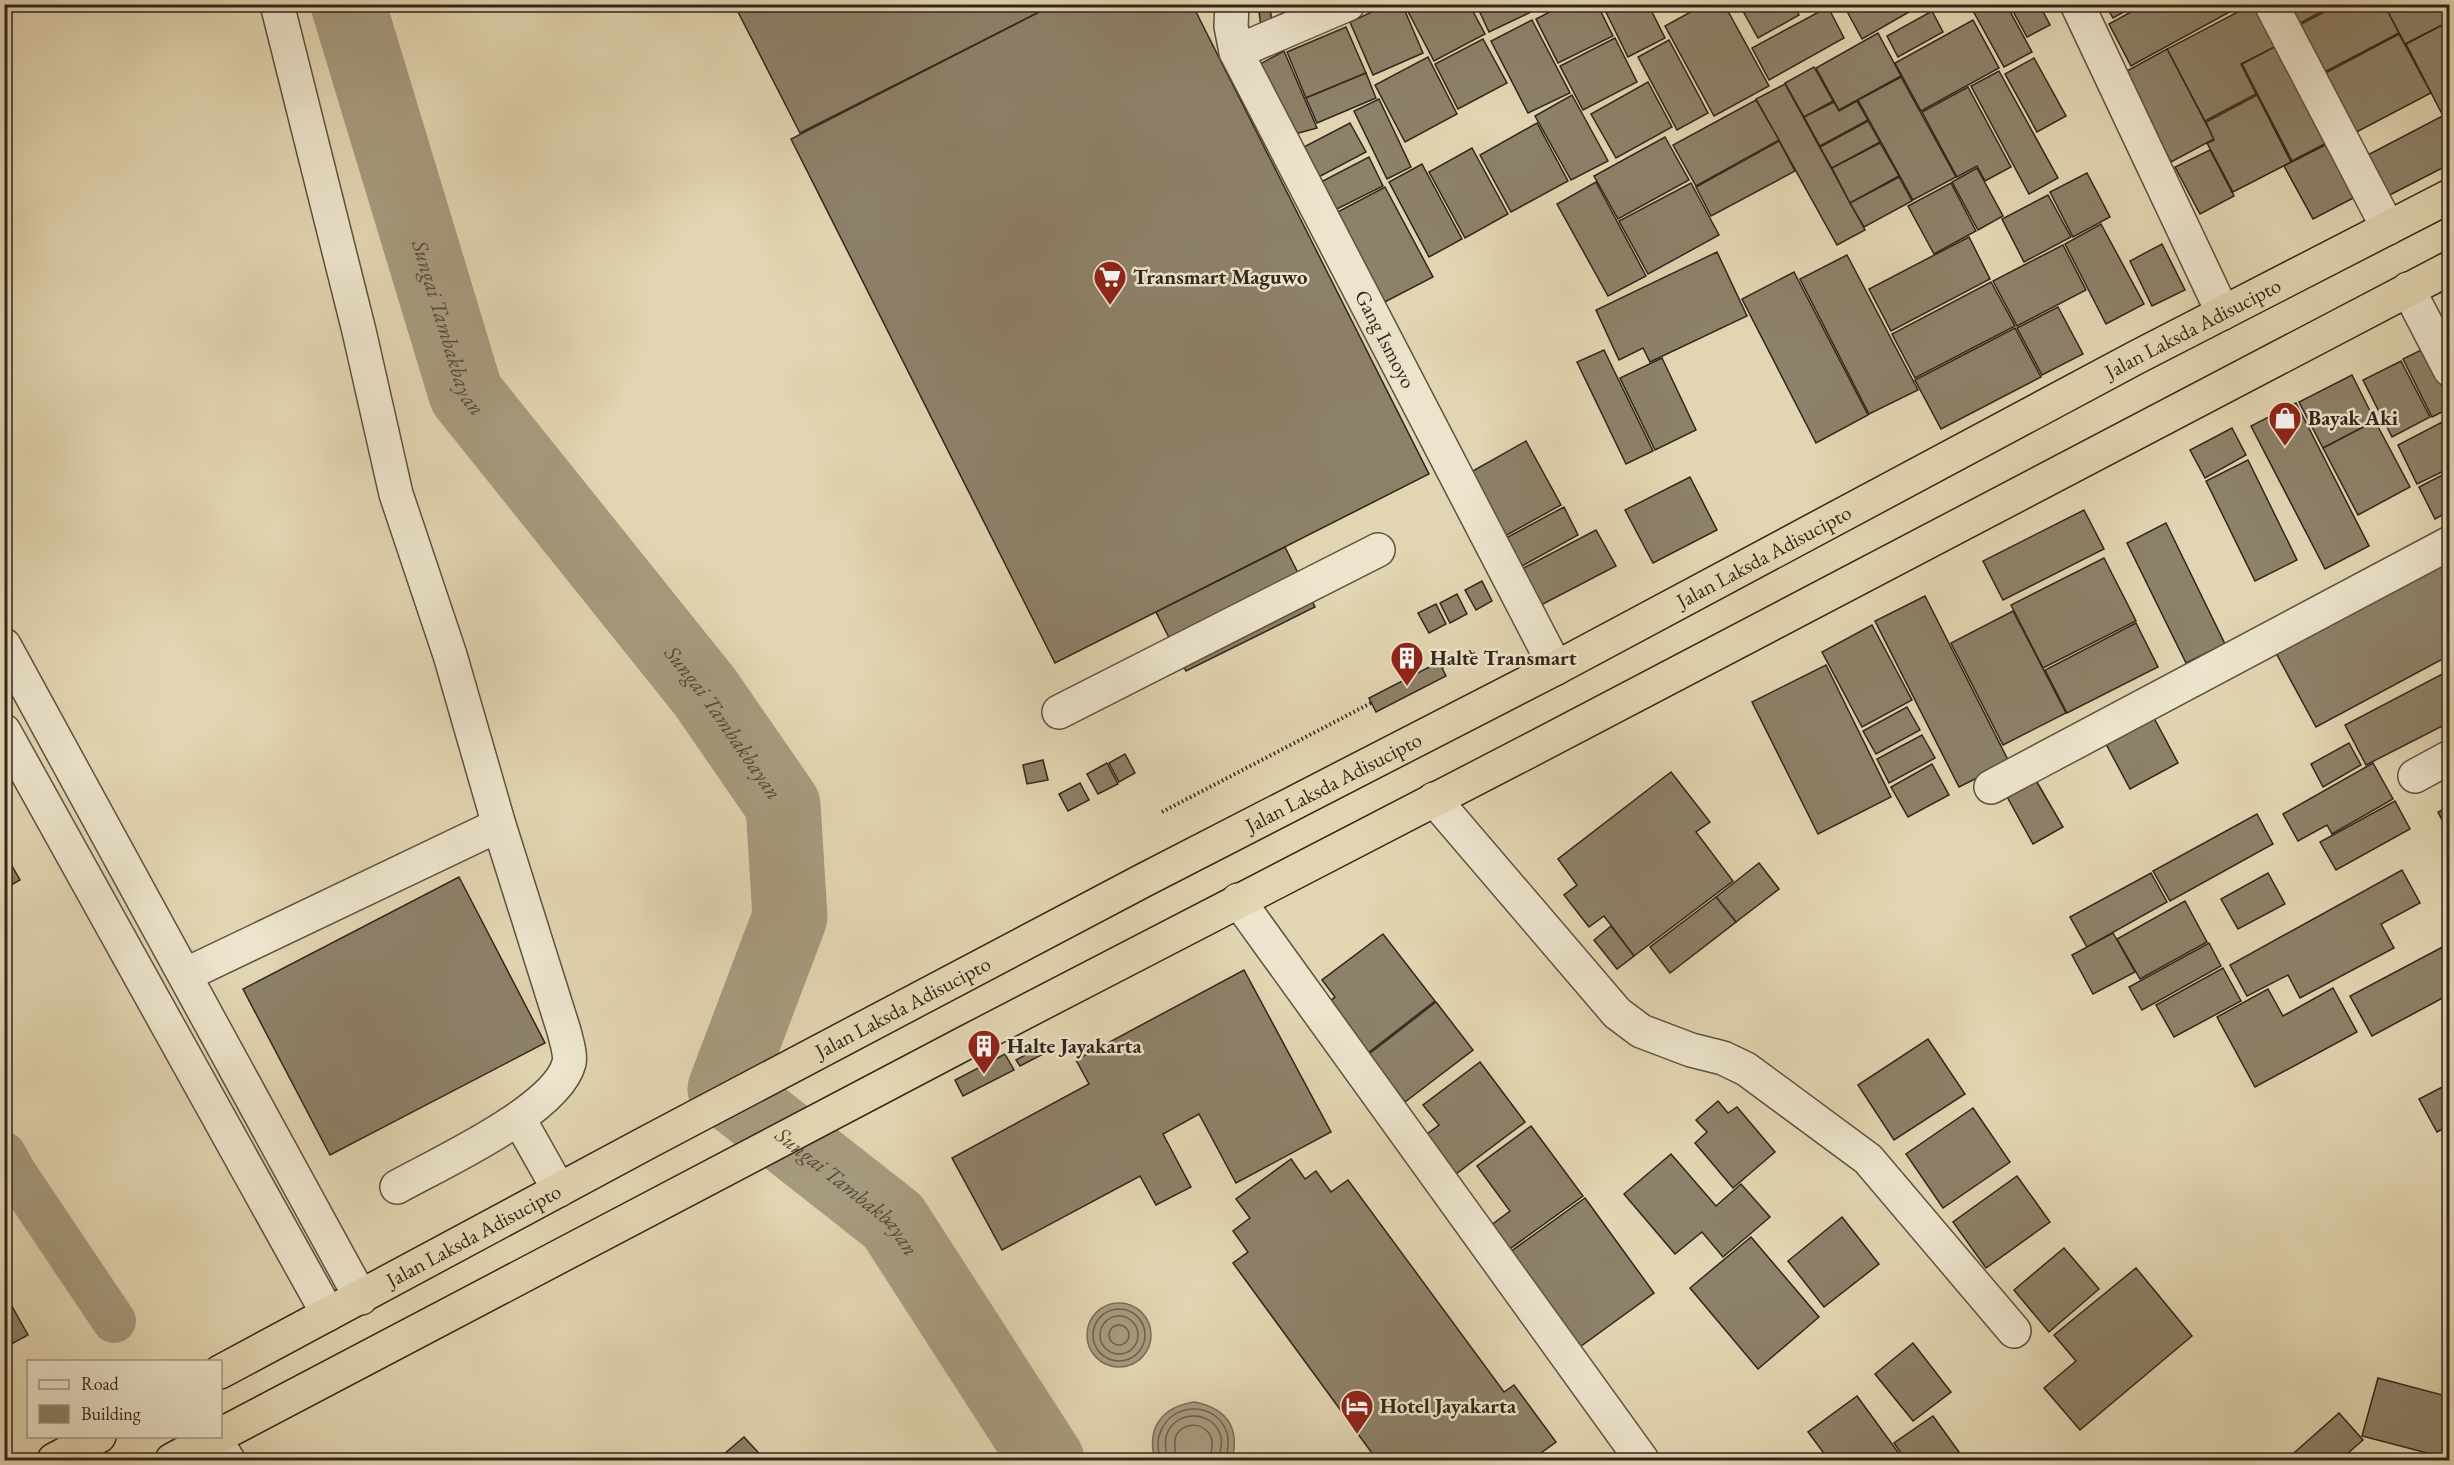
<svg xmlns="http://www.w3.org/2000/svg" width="2454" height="1465" font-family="'EB Garamond',serif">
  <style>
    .water { fill: #a69a7e; stroke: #776c57; stroke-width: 1.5 }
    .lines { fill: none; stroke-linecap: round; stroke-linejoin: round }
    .shore { stroke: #6c604d; stroke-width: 1.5 }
    .canal { stroke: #a69a7e; stroke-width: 44 }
    .river { stroke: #a69a7e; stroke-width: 75 }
    .building { fill: #8d8169; stroke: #31261c; stroke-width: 1.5 }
    .minor-casing { stroke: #5d5241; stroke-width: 36 }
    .highway-casing { stroke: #31261c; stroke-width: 36 }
    .path { stroke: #31261c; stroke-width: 4; stroke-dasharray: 1.5 3; stroke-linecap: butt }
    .minor { stroke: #ece4cc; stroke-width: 33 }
    .highway { stroke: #e2d5b1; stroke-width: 33 }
    .labels { text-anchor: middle; stroke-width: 5; stroke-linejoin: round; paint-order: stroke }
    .poi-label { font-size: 21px; font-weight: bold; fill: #31261c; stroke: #ece4cc; text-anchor: start }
    .street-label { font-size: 21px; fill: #31261c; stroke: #ece4cc }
    .water-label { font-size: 22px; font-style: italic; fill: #544939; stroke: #ece4cc }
  </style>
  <rect width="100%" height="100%" fill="#e2d5b1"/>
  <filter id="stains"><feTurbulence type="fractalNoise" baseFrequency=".00333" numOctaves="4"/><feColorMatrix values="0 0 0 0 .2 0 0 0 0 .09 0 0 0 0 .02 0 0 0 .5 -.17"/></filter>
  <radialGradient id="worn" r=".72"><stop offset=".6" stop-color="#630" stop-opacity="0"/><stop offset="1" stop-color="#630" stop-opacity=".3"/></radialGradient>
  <g class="water">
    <circle cx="1119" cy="1335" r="32"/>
    <path d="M1194,1402C1227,1408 1240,1428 1232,1460H1155C1146,1428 1162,1407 1194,1402Z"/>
  </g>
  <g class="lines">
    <g class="shore">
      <circle cx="1119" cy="1335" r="26"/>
      <circle cx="1119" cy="1335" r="19"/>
      <circle cx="1119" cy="1335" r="10"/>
      <path d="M1160,1460C1159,1451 1156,1442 1160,1433C1171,1401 1217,1401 1227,1433C1230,1443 1227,1451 1226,1460"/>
      <path d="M1167,1460C1167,1453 1164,1445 1166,1437C1173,1409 1214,1409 1221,1437C1223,1446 1219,1452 1219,1460"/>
      <path d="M1176,1460C1176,1452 1173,1444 1176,1436C1184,1419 1209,1423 1212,1441C1213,1448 1210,1454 1210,1460"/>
    </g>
    <polyline class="canal" points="4,1154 14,1172 114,1321"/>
    <path class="river" id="s1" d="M348,4L466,394L705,692L783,805L790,917L725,1089L893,1221L1047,1460"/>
  </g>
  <g class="building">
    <polygon points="747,4 1055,4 800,133 737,10"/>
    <polygon points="1055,4 1192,4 1429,474 1055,663 791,139"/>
    <polygon points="1258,4 1270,4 1272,26 1261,27"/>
    <polygon points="1286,4 1309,4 1290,13"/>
    <polygon points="1389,4 1402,4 1423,53 1373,75 1350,22"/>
    <polygon points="1404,4 1469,4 1485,34 1434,61"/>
    <polygon points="1476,4 1530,4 1533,11 1489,32"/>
    <polygon points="1565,4 1597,4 1613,36 1558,63 1536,19"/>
    <polygon points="1602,4 1648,4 1665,38 1628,57"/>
    <polygon points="1705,4 1724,4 1769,86 1714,116 1665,26"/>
    <polygon points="1739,4 1793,4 1799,15 1758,38"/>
    <polygon points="1843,4 1923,4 1862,39"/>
    <polygon points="1979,4 2006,4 2032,52 2004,67 1972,9"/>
    <polygon points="2009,4 2039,4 2050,25 2027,37"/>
    <polygon points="2105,4 2138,4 2113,18"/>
    <polygon points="2145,4 2244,4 2131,66 2109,24"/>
    <polygon points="2253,4 2264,4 2284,42 2241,64 2256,94 2205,121 2167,49"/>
    <polygon points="2276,4 2336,4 2289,29"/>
    <polygon points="2339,4 2384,4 2399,33 2315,77 2290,30"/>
    <polygon points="2384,4 2450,4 2450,21 2405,44"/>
    <polygon points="1828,7 1844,38 1769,80 1752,48"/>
    <polygon points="1932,11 1943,32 1898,57 1887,36"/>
    <polygon points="1532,20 1570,93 1528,113 1491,41"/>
    <polygon points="1973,20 1999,68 1921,111 1895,63"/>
    <polygon points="2450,21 2450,110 2442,114 2406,44"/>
    <polygon points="1346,27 1366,73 1306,98 1287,52"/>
    <polygon points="1878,33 1901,76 1839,110 1816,68"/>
    <polygon points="2399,34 2431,93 2347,137 2316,78"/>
    <polygon points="1615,38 1637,82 1583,110 1560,66"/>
    <polygon points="1483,39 1507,83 1458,109 1435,64"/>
    <polygon points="1669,40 1708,113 1677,130 1638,57"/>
    <polygon points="2284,42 2334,139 2292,161 2242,64"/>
    <polygon points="2167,49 2214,139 2171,162 2125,72"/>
    <polygon points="1284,51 1317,128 1291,135 1260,64"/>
    <polygon points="1428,57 1457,114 1405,142 1375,85"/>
    <polygon points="2034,58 2066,116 2037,132 2005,74"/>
    <polygon points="1814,67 1833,101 1804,117 1785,83"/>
    <polygon points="1999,71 2058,178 2029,194 1971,86"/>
    <polygon points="1366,73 1376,98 1317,123 1306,98"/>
    <polygon points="1901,77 1956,177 1913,200 1858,100"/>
    <polygon points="1648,82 1672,127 1616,158 1591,114"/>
    <polygon points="1785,84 1865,230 1837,245 1756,99"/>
    <polygon points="1968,87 2011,167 1985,181 1977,166 1957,177 1922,112"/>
    <polygon points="1572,95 1608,161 1571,180 1535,116"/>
    <polygon points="2257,95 2291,162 2233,192 2207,143 2214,140 2206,122"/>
    <polygon points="1379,99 1411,167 1387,179 1354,111"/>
    <polygon points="1756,100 1779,140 1696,186 1673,145"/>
    <polygon points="1857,101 1868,120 1820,146 1804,117 1834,102 1839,111"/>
    <polygon points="2450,112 2450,164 2382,199 2360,159"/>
    <polygon points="1868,121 1880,142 1832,168 1820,147"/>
    <polygon points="1350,123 1366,152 1313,180 1298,150"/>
    <polygon points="1537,123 1568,181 1511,212 1480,155"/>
    <polygon points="1665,137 1689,180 1618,219 1594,176"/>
    <polygon points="2335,140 2363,193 2313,219 2284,166"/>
    <polygon points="1779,141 1795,171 1711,216 1696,187"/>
    <polygon points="1880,143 1899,176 1850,203 1832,168"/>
    <polygon points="1472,148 1508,214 1465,238 1429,172"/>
    <polygon points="2210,150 2234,196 2200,214 2175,167"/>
    <polygon points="1369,157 1383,186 1329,213 1315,185"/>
    <polygon points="1422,164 1462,239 1429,257 1389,182"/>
    <polygon points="1977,168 2003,216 1978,230 1952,182"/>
    <polygon points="2087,173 2110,217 2073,237 2050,192"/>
    <polygon points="1899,177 1912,201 1864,227 1850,203"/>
    <polygon points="1596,182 1646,276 1608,296 1557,204"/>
    <polygon points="1691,183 1719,235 1648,274 1619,221"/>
    <polygon points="1951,183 1976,231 1934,254 1908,206"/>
    <polygon points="1385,187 1433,277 1379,305 1332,215"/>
    <polygon points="2048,195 2071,237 2024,262 2002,219"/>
    <polygon points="2101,224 2144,304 2106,324 2065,244"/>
    <polygon points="1969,237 1990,279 1891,331 1869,289"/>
    <polygon points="2162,244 2185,290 2152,306 2130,261"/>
    <polygon points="2063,245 2086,290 2017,326 1993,281"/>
    <polygon points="1717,252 1747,316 1650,362 1643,348 1619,360 1596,310"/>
    <polygon points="1847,255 1918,390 1869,414 1800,279"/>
    <polygon points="1794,272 1868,415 1816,443 1742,299"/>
    <polygon points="1991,282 2015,326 1915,378 1892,334"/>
    <polygon points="2058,307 2083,354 2042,375 2017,328"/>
    <polygon points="2015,328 2041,377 1941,429 1915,380"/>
    <polygon points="2433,344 2450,376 2450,408 2432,417 2403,359"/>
    <polygon points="1604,350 1653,451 1626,464 1577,362"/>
    <polygon points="1662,358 1696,430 1655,450 1620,378"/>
    <polygon points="2401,361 2430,417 2392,437 2363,380"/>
    <polygon points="2352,375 2375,421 2323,448 2299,402"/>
    <polygon points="2296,403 2369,546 2325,569 2251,426"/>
    <polygon points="2450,418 2450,468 2417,484 2398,445"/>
    <polygon points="2375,421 2410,487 2358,515 2323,448"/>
    <polygon points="2232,428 2246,455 2205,478 2190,450"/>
    <polygon points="1526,441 1561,505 1505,536 1471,472"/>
    <polygon points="2248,460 2297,560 2255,581 2206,481"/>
    <polygon points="2450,471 2450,511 2435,519 2419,487"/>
    <polygon points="1690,477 1717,530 1653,563 1625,510"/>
    <polygon points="1564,507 1578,535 1522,566 1506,538"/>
    <polygon points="2084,510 2104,549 2003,600 1983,561"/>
    <polygon points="2166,523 2225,644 2186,663 2127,543"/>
    <polygon points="1596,530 1616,566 1541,605 1522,569"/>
    <polygon points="2450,545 2450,655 2316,727 2270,642"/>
    <polygon points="1285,547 1315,607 1186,671 1156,612"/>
    <polygon points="2104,558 2136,621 2043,668 2011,605"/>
    <polygon points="1482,581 1492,601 1476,610 1465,590"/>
    <polygon points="1457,594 1467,614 1450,623 1440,603"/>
    <polygon points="1925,596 2009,762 1959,787 1875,621"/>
    <polygon points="1436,604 1446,624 1429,633 1418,613"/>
    <polygon points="2013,611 2066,713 2003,745 1951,643"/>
    <polygon points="2136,623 2158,667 2067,713 2045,670"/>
    <polygon points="1872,625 1912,700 1862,727 1822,652"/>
    <polygon points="1439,662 1446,676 1376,712 1369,698"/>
    <polygon points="1826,665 1891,797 1818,834 1752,702"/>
    <polygon points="2450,670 2450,722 2366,765 2345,725"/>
    <polygon points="1907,707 1920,730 1876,754 1863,731"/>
    <polygon points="2154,718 2178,763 2130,789 2106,744"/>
    <polygon points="1922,735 1935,758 1889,783 1877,759"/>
    <polygon points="2349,743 2361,765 2323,787 2311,764"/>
    <polygon points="1125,754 1135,773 1119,782 1109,763"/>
    <polygon points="1043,760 1048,780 1027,784 1023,765"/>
    <polygon points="1107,763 1118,784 1098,794 1087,774"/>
    <polygon points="2373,763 2393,799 2332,834 2327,825 2298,841 2283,814"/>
    <polygon points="1932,764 1949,795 1908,817 1891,787"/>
    <polygon points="1671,772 1710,822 1696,832 1733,881 1634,956 1604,916 1589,927 1564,895 1577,885 1558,859"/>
    <polygon points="2034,777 2063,827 2033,844 2005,793"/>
    <polygon points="1080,783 1089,800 1068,811 1059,794"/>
    <polygon points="2395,801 2410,829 2336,870 2320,842"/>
    <polygon points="2450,806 2450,836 2438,812"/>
    <polygon points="2257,814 2273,844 2170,901 2153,871"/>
    <polygon points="4,852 20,880 4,889"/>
    <polygon points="1759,863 1779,889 1736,922 1716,897"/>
    <polygon points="2402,870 2420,903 2381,924 2394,948 2300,998 2288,975 2247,996 2230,965"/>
    <polygon points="2151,873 2167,902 2087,947 2070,917"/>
    <polygon points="2268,873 2285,904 2238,929 2221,899"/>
    <polygon points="459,877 545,1043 330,1155 243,989"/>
    <polygon points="1716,897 1736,922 1670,973 1650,947"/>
    <polygon points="2185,901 2207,942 2140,979 2117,939"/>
    <polygon points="1611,926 1634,956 1617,969 1594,940"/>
    <polygon points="2113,933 2135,972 2093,994 2072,955"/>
    <polygon points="1383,934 1435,1001 1359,1060 1320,1009 1335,997 1322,980"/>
    <polygon points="2209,943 2221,966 2142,1010 2129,987"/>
    <polygon points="2450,943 2450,994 2372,1036 2350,996"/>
    <polygon points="2223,968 2241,1001 2174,1037 2156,1005"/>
    <polygon points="1244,970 1331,1132 1236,1183 1199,1114 1163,1134 1191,1187 1156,1205 1140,1176 1002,1250 952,1158 1089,1084 1076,1060"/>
    <polygon points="2333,988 2357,1032 2255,1087 2217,1017 2268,989 2283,1016"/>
    <polygon points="1436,1002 1473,1050 1405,1102 1369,1054"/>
    <polygon points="1928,1039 1965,1094 1894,1140 1858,1085"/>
    <polygon points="1047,1043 1051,1050 1020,1066 1016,1060"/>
    <polygon points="1005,1054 1014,1070 963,1096 955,1080"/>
    <polygon points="1480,1062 1525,1122 1452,1177 1422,1138 1439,1125 1423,1105"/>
    <polygon points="2450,1083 2450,1125 2437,1132 2419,1099"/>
    <polygon points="1718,1101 1728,1113 1737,1107 1775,1152 1733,1188 1695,1143 1707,1132 1696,1120"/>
    <polygon points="1973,1108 2010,1162 1943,1208 1906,1154"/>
    <polygon points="1531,1126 1583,1196 1500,1256 1482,1232 1510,1211 1477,1166"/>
    <polygon points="1671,1154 1716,1206 1741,1184 1770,1217 1723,1257 1702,1232 1675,1254 1624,1194"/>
    <polygon points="1291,1159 1305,1179 1316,1171 1331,1192 1348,1180 1504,1392 1514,1385 1556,1442 1531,1460 1377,1460 1233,1263 1248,1252 1233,1231 1250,1218 1236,1199"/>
    <polygon points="2017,1176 2050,1222 1986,1268 1953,1222"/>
    <polygon points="1585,1198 1654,1293 1573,1352 1503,1257"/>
    <polygon points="1842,1217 1879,1264 1824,1307 1788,1261"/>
    <polygon points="1751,1237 1819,1317 1758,1369 1690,1288"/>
    <polygon points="2064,1248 2099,1289 2049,1332 2014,1290"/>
    <polygon points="2136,1268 2192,1336 2080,1430 2044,1388 2076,1361 2054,1335"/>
    <polygon points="4,1292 28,1335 4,1348"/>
    <polygon points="1913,1343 1951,1392 1913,1421 1875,1374"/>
    <polygon points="2378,1378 2450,1397 2450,1459 2362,1436"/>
    <polygon points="1857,1396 1903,1459 1900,1460 1829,1460 1808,1432"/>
    <polygon points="2339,1413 2363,1440 2340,1460 2286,1460"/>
    <polygon points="1933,1416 1959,1452 1947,1460 1906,1460 1894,1443"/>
    <polygon points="744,1437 765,1460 717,1460"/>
  </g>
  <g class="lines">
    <defs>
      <g id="minor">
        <path d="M277,4L359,331L396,494L450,655L499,825L564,1031C566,1040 571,1054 569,1063C557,1110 440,1163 397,1187"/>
        <path id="s2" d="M1232,4L1231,26L1236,52L1556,668"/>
        <polyline points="2077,4 2223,313"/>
        <polyline points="2271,4 2388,228"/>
        <polyline points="1236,52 1348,4"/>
        <polyline points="2408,289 2450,370"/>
        <polyline points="4,645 361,1298"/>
        <polyline points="1059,712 1378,550"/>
        <polyline points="4,731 328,1314"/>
        <polyline points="2415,776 2450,757"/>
        <polyline points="1991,787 2450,543"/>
        <polyline points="1434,799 1617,1013 1641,1031 1691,1050 1723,1058 1746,1069 1868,1159 2014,1331"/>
        <polyline points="1238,900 1642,1460"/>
        <polyline points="185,975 499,825"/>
        <polyline points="519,1119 559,1190"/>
        <polyline points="214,1438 228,1460"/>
      </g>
      <g id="highway">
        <path id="s3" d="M220,1372L648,1142L1146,879L1556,668L2137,357L2450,196"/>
        <polyline points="220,1435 967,1042 1527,752 2450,268"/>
        <polyline points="54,1460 99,1436"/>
        <polyline points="172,1460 217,1436"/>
      </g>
    </defs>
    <use href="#minor" class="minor-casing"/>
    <use href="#highway" class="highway-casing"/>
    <g class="path">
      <polyline points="1442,667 1472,651 1478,663"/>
      <polyline points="1162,812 1371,703"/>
    </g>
    <use href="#minor" class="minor"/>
    <use href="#highway" class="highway"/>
  </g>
  <defs>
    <symbol id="supermarket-pin" viewBox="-11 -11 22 30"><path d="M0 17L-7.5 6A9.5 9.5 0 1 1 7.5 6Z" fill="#8f2418" stroke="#ece4cc"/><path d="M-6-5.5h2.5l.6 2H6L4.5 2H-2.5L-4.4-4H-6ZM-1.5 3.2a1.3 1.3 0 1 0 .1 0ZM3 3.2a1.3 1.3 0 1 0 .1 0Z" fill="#fff"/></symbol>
    <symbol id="shop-pin" viewBox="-11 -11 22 30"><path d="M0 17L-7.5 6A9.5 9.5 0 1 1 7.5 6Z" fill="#8f2418" stroke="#ece4cc"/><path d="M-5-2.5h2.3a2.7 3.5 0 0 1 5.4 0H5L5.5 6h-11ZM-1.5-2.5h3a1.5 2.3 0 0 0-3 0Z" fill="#fff"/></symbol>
    <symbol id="building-pin" viewBox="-11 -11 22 30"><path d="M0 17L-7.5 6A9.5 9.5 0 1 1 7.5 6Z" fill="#8f2418" stroke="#ece4cc"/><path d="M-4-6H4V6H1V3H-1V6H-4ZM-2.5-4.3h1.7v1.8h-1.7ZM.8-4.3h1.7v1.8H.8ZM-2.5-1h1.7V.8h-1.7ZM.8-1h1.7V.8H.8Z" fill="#fff"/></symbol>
    <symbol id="hotel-pin" viewBox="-11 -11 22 30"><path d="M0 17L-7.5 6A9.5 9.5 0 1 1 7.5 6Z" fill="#8f2418" stroke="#ece4cc"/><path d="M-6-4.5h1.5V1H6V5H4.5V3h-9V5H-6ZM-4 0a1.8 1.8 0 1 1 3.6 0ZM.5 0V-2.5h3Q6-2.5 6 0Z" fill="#fff"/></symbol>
  </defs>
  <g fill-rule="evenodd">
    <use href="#supermarket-pin" x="1091" y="258" width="38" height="52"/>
    <use href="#shop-pin" x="2266" y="399" width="38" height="52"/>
    <use href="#building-pin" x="1388" y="639" width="38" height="52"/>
    <use href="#building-pin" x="965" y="1027" width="38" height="52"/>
    <use href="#hotel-pin" x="1338" y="1387" width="38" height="52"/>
  </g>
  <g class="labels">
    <g class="poi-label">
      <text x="1133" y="284">Transmart Maguwo</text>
      <text x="2308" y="425">Bayak Aki</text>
      <text x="1430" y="665">Halte Transmart</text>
      <text x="1007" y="1053">Halte Jayakarta</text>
      <text x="1380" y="1413">Hotel Jayakarta</text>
    </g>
    <g class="street-label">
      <text dy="7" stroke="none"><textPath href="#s3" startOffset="2232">Jalan Laksda Adisucipto</textPath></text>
      <text dy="7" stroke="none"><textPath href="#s2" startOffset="372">Gang Ismoyo</textPath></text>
      <text dy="7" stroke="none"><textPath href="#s3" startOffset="1746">Jalan Laksda Adisucipto</textPath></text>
      <text dy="7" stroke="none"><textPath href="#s3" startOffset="1260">Jalan Laksda Adisucipto</textPath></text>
      <text dy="7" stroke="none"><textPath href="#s3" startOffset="774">Jalan Laksda Adisucipto</textPath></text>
      <text dy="7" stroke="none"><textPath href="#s3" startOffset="288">Jalan Laksda Adisucipto</textPath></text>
    </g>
    <g class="water-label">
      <text dy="8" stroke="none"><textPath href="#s1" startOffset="339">Sungai Tambakbayan</textPath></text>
      <text dy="8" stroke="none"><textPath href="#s1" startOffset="825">Sungai Tambakbayan</textPath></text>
      <text dy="8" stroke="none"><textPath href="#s1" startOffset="1383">Sungai Tambakbayan</textPath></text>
    </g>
  </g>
  <rect width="2454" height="1465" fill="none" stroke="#e2d5b1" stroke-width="24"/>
  <rect x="6" y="6" width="2442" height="1453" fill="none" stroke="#31261c" stroke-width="3"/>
  <rect x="12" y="12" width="2430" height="1441" fill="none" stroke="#31261c" stroke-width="1.5"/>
  <rect x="27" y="1360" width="195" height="78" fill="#ece4cc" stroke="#a19886" stroke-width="1.5"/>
  <rect x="39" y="1380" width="30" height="9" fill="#ece4cc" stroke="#a19886" stroke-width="1.5"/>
  <text x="81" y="1390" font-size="18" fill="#31261c">Road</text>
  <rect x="39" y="1405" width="30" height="18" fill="#8d8169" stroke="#a19886" stroke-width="1.5"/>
  <text x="81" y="1420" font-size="18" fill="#31261c">Building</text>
  <rect width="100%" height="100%" filter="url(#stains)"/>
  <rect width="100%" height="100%" fill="url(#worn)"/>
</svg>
